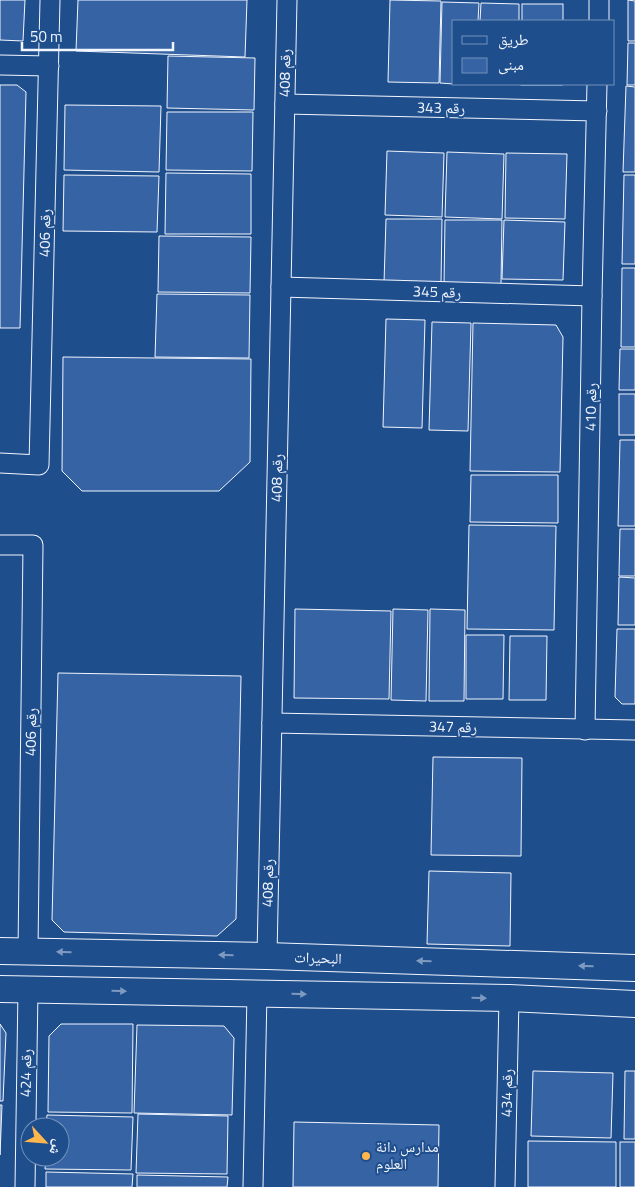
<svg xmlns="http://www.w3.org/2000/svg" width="635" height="1187" font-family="'Titillium Web','Noto Naskh Arabic',sans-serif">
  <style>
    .building { fill: #3563a3; stroke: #f2f6ff }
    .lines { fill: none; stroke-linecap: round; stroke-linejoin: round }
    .street-casing { stroke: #f2f6ff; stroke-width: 21 }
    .secondary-casing { stroke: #f2f6ff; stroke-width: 28 }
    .street { stroke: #1f4e8c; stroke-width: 19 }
    .secondary { stroke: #1f4e8c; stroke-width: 26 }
    .oneway { fill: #7e9ac0 }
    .poi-dot { fill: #ffb74d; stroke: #1f4e8c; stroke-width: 2 }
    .labels { text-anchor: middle; stroke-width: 4; stroke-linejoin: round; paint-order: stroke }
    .street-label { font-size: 15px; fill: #f2f6ff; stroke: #1f4e8c }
    .poi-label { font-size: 15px; fill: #f2f6ff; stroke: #1f4e8c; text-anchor: start }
  </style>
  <rect width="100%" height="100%" fill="#1f4e8c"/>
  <g class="building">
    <polygon points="0,0 25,0 23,41 0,40"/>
    <polygon points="78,0 247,0 245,57 76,51"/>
    <polygon points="390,0 441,1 439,83 388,82"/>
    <polygon points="628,0 635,1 635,41 628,41"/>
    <polygon points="442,2 479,3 478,21 454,21 454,84 440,83"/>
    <polygon points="481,3 519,4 519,21 480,21"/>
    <rect x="522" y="4" width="41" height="17"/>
    <polygon points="628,43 635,43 635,85 627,85"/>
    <polygon points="168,56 255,58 254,110 167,108"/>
    <rect x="521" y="84" width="41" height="1"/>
    <polygon points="0,85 17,85 26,92 20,328 0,328"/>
    <polygon points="626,86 635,87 635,172 623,172"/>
    <polygon points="65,105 161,106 159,172 64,170"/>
    <polygon points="167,112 253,112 252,171 166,170"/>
    <polygon points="387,151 444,153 442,217 385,215"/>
    <polygon points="447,152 504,154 502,219 445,217"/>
    <polygon points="506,153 567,154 565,219 505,218"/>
    <polygon points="166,173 251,174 251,234 165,234"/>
    <polygon points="64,175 159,176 157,232 63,231"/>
    <polygon points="624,175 635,175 635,264 622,264"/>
    <polygon points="386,219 442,219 441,284 384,283"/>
    <polygon points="445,220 502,220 501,285 444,285"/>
    <polygon points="504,220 565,222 563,280 502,279"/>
    <polygon points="159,236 251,237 250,293 158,292"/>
    <polygon points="622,268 635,268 635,347 621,347"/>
    <polygon points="157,294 250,295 249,358 155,357"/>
    <polygon points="386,319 425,320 422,428 383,427"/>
    <polygon points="432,322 471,323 468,431 429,430"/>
    <polygon points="473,323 556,325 563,337 560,472 470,471"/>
    <polygon points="620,349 635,349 635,390 619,390"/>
    <polygon points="63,357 251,359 250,462 219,491 82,491 62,471"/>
    <rect x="619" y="394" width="16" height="41"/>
    <polygon points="620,440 635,440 635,526 618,526"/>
    <polygon points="471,475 558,475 558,523 470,522"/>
    <polygon points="469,525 556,526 554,630 467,629"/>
    <polygon points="620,529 635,529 635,576 619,576"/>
    <polygon points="619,577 635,578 635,625 618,625"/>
    <polygon points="295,609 391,611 389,699 294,698"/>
    <polygon points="393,609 428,610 426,701 391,700"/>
    <polygon points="430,609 465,610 464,701 429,701"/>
    <polygon points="617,629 635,629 635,704 622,704 615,697"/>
    <polygon points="466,635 504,635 503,699 466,699"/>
    <polygon points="510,636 547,636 546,700 509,700"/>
    <polygon points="58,673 241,676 236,919 217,936 64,932 52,920"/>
    <polygon points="433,757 522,758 521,856 431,855"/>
    <polygon points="429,871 511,873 510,946 427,944"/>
    <polygon points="0,1024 6,1033 3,1101 0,1101"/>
    <polygon points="61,1024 133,1024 132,1113 48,1112 49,1036"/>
    <polygon points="137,1025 224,1026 234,1038 232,1115 134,1113"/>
    <polygon points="533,1071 613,1073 611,1138 531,1136"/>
    <polygon points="625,1071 635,1071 635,1139 624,1139"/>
    <polygon points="0,1105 2,1105 0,1155"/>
    <polygon points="138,1114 228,1116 227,1174 136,1173"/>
    <polygon points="47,1115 133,1117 131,1170 45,1169 46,1157 60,1157 60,1127 46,1127"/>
    <polygon points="294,1122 439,1125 438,1187 293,1187"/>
    <polygon points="528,1141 616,1142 616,1187 528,1187"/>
    <rect x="620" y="1142" width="15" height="45"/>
    <polygon points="46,1172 133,1174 132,1187 46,1187"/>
    <polygon points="137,1175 228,1177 227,1187 137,1187"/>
  </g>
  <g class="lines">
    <defs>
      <g id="street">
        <polyline points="599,21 599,0"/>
        <polyline points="0,65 49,66"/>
        <polyline points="285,104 597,111"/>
        <polyline points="281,287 592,296"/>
        <polyline points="0,463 39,465 50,0"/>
        <polyline points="0,545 33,545 28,951"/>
        <polyline points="272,723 635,730"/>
        <polyline points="585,730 592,296 597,84"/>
        <polyline points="267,956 287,0"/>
        <polyline points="25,1187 28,989"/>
        <polyline points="253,1187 257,994"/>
        <polyline points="505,1187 509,998"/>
      </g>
      <g id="secondary">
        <polyline points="0,951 267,956 635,968"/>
        <polyline points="0,989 509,998 635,1004"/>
      </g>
    </defs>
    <use href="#street" class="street-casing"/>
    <use href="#secondary" class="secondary-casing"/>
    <use href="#street" class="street"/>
    <use href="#secondary" class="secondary"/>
  </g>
  <defs><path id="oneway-solid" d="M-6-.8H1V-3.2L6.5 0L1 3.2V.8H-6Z" transform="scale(1.25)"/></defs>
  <g class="oneway">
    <use href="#oneway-solid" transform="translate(64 952) rotate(-179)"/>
    <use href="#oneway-solid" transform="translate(226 955) rotate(-179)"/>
    <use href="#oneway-solid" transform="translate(424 961) rotate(-178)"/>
    <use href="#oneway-solid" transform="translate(586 966) rotate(-178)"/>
    <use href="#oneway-solid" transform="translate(119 991) rotate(1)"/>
    <use href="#oneway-solid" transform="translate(299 994) rotate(1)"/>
    <use href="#oneway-solid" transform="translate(479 998) rotate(1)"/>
  </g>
  <circle class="poi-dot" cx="366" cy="1156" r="5"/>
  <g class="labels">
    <g class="street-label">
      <text transform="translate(285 73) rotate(-89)" y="5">رقم 408</text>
      <text transform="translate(441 108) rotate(1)" y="5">رقم 343</text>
      <text transform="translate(45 233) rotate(-89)" y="5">رقم 406</text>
      <text transform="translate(437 292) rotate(2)" y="5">رقم 345</text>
      <text transform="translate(591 407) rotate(-89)" y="5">رقم 410</text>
      <text transform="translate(277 478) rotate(-89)" y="5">رقم 408</text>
      <text transform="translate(453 727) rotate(1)" y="5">رقم 347</text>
      <text transform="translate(31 732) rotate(-89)" y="5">رقم 406</text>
      <text transform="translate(268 883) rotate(-89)" y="5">رقم 408</text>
      <text transform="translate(318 958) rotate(2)" y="5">البحيرات</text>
      <text transform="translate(26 1073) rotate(-89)" y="5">رقم 424</text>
      <text transform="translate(507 1093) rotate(-89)" y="5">رقم 434</text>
    </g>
    <g class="poi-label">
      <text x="376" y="1152">مدارس دانة<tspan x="376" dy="17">العلوم</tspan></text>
    </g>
  </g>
  <rect x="452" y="20" width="162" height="65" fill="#1f4e8c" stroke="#7391ba"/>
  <rect x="462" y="36" width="25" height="8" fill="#1f4e8c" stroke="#7391ba"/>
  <text x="498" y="45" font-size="15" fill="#f2f6ff">طريق</text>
  <rect x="462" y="58" width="25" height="15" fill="#3563a3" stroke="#7391ba"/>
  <text x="498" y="70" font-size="15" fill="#f2f6ff">مبنى</text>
  <g transform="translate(45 1142) rotate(116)"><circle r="24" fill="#1f4e8c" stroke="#7391ba"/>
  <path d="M0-4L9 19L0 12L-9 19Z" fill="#ffb74d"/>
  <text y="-8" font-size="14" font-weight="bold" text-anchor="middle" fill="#f2f6ff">ش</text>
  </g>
  <path d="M22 42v8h151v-8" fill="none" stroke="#f2f6ff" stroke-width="2.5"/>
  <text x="30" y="42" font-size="15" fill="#f2f6ff" stroke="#1f4e8c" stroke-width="4" paint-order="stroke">50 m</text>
</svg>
